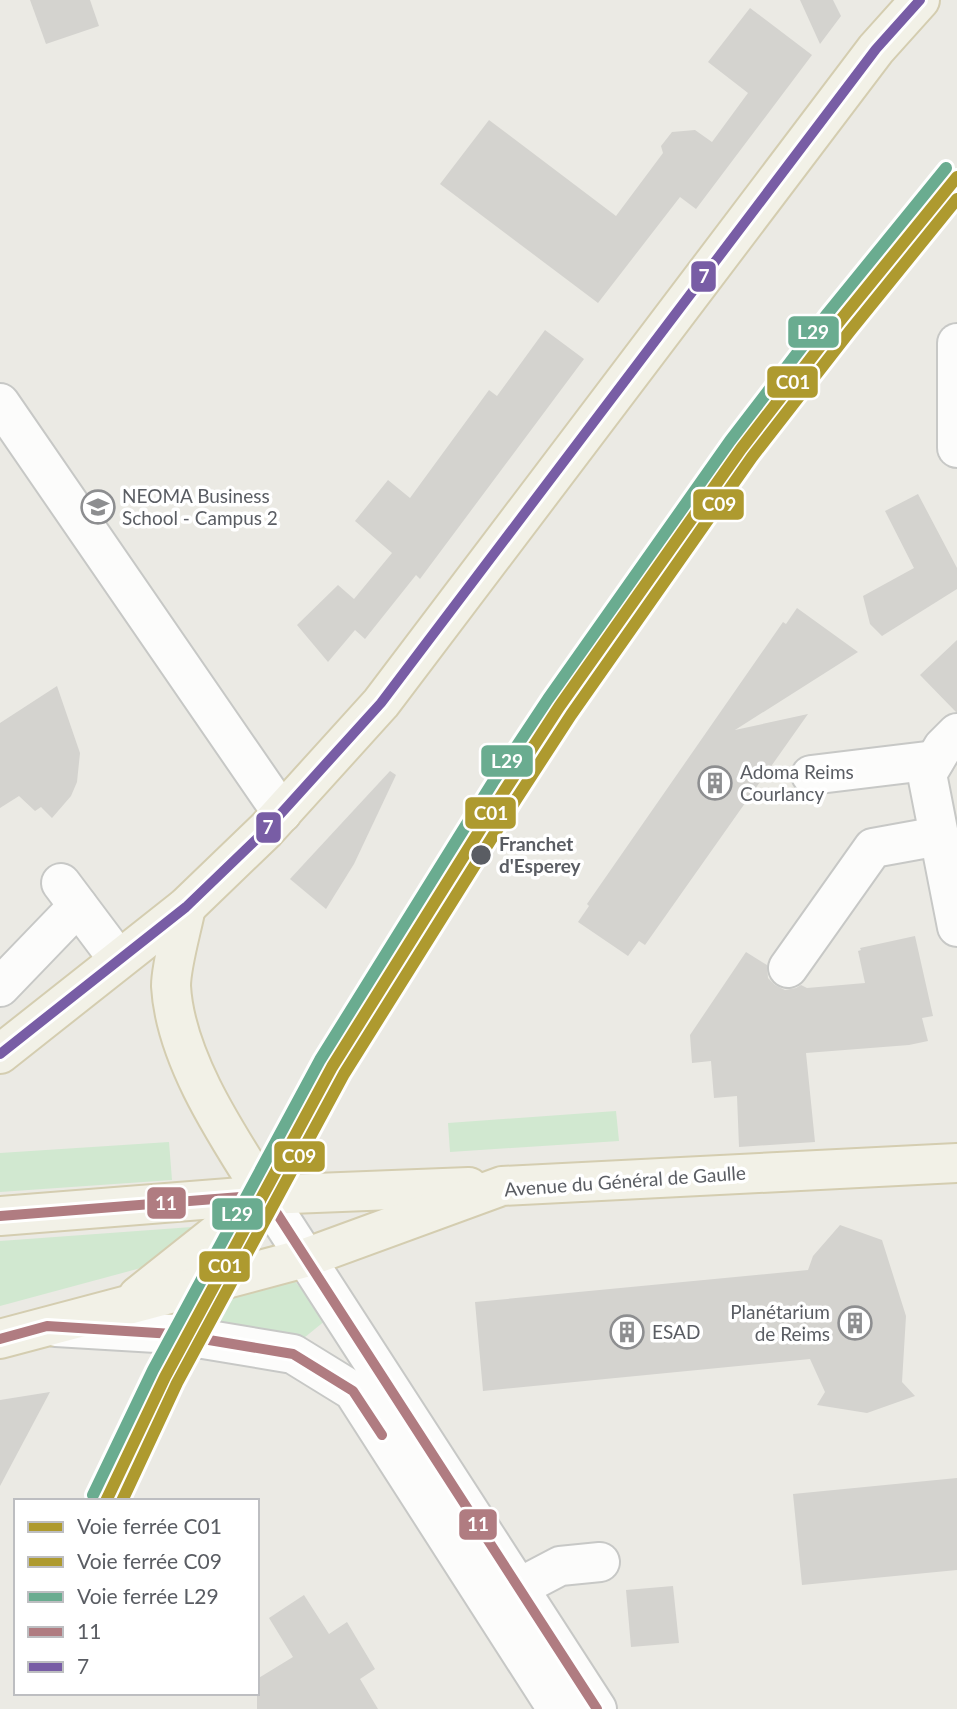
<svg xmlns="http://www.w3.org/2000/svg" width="957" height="1709" font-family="Lato,sans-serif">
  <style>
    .green { fill: #d1e8d0 }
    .building { fill: #d4d3cf }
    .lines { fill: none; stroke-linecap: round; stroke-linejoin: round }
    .minor-casing { stroke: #c7c8c6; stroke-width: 42 }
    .major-casing { stroke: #d4cdb0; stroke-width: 42 }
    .minor { stroke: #fcfcfb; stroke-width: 38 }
    .major { stroke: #f2f1e7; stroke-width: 38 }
    .bus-1-casing { stroke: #fff; stroke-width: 16 }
    .bus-2-casing { stroke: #fff; stroke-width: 16 }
    .bus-1 { stroke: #b07c81; stroke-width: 10 }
    .bus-2 { stroke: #785da5; stroke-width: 10 }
    .rail-1-casing { stroke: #fff; stroke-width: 18 }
    .rail-2-casing { stroke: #fff; stroke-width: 18 }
    .rail-3-casing { stroke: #fff; stroke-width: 18 }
    .rail-1 { stroke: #ae9a2f; stroke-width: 12 }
    .rail-2 { stroke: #ae9a2f; stroke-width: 12 }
    .rail-3 { stroke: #6aac90; stroke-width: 12 }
    .stop-dot { fill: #5a5d63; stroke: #fff; stroke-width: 2.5 }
    .labels { text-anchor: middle; stroke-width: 7; stroke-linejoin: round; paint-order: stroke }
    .poi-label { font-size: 19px; fill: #5a5d63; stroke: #fff; text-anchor: start }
    .stop-label { font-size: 19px; font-weight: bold; fill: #5a5d63; stroke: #fff; text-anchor: start }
    .street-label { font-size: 19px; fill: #5a5d63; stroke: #fff }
    .line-badge { stroke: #fff; stroke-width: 2.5 }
    .badge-label { font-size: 19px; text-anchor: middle; font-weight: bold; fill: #fff }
  </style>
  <rect width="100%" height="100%" fill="#ebeae4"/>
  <g class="green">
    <polygon points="616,1111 619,1141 450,1152 448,1123"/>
    <polygon points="169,1142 172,1180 0,1192 0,1153"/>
    <polygon points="192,1227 195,1228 152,1265 0,1306 0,1241"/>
    <polygon points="294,1280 326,1320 299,1342 175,1316 176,1311"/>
  </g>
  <g class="building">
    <polygon points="30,0 90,0 99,26 46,44"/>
    <polygon points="800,0 833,0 841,16 820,44"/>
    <polygon points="750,8 812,55 696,209 680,197 598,303 440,184 489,120 616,216 663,153 661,146 672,132 695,130 712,142 748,93 708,62"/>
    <polygon points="545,330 584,359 420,579 416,575 365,639 355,630 328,662 297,625 338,585 354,599 392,553 355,521 388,480 410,498 489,390 497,396"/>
    <polygon points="918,494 957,568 957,589 882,636 870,624 863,596 914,568 885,511"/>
    <polygon points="797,608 858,652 735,730 808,714 645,945 639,941 628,956 578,922 589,906 587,904 783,622 786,624"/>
    <polygon points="957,640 957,712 956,712 920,675"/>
    <polygon points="57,686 80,753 77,782 71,796 52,818 41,807 35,811 19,796 0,808 0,723"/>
    <polygon points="390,771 396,775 354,864 326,909 290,879"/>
    <polygon points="915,936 933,1016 922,1018 928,1041 909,1045 806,1053 815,1142 739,1147 737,1096 714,1098 711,1061 692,1063 690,1035 746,952 767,965 768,978 775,985 785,990 796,988 801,985 807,988 865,983 858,951 861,950 860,948"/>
    <polygon points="840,1225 882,1240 906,1316 902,1382 915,1396 867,1413 817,1405 825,1392 810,1359 483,1391 475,1302 808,1270 813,1256"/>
    <polygon points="50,1392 0,1486 0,1400"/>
    <polygon points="957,1478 957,1570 802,1585 793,1494"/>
    <polygon points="673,1586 679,1643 631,1647 626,1590"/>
    <polygon points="304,1595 329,1634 347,1622 375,1669 360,1679 378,1709 257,1709 257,1679 293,1657 269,1618"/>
  </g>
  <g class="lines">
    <defs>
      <g id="minor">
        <polyline points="957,343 957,448"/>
        <polyline points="0,403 282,813"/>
        <polyline points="957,733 943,747 927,774 957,927"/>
        <polyline points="811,775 935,760"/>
        <polyline points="61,883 118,959"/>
        <polyline points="788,968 873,848 939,836"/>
        <polyline points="0,987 78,906"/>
        <polyline points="265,1195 597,1709"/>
        <polyline points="56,1327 173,1334 293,1354 353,1391 557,1709"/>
        <polyline points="520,1587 560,1566 600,1562"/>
      </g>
      <g id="major">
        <path d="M186,907C182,928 171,965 171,986C175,1058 227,1135 265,1195"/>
        <polyline points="0,1054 186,907 266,830 381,703 876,49 920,0"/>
        <polyline points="0,1216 265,1195 469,1187"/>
        <polyline points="138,1296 265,1195"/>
        <polyline points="0,1339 305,1258 502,1186 957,1163"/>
      </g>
    </defs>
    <use href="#minor" class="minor-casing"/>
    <use href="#major" class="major-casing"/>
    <use href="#minor" class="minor"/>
    <use href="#major" class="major"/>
    <defs>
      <g id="bus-1">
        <polyline points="0,1216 265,1195 597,1709"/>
        <polyline points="0,1339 47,1326 173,1334 293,1354 353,1391 382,1435"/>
      </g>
      <polyline id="bus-2" points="0,1054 186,907 266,830 381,703 876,49 920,0"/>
    </defs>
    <use href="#bus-1" class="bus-1-casing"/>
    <use href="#bus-2" class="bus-2-casing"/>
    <use href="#bus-1" class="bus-1"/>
    <use href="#bus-2" class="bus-2"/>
    <defs>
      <polyline id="rail-1" points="106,1501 165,1377 332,1067 505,790 559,707 741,449 839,322 957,177"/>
      <polyline id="rail-2" points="122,1501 177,1383 344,1074 517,798 571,715 752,457 850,331 957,199"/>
      <polyline id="rail-3" points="93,1495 153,1370 320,1060 493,782 548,699 730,441 828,313 946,168"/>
    </defs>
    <use href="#rail-1" class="rail-1-casing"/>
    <use href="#rail-2" class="rail-2-casing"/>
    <use href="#rail-3" class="rail-3-casing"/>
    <use href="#rail-1" class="rail-1"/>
    <use href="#rail-2" class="rail-2"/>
    <use href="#rail-3" class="rail-3"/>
  </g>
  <defs>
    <symbol id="university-ring" viewBox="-11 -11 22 22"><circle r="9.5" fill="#fff" stroke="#8d8e90" stroke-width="1.5"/><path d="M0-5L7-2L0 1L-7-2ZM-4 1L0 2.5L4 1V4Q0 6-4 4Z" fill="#8d8e90"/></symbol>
    <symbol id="building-ring" viewBox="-11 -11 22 22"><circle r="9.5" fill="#fff" stroke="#8d8e90" stroke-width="1.5"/><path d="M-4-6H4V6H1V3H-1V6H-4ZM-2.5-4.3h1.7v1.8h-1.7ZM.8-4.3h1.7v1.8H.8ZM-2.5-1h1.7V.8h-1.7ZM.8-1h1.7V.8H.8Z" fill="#8d8e90"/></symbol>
  </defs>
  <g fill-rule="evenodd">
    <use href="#university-ring" x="79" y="488" width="38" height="38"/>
    <use href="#building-ring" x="696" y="764" width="38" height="38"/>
    <use href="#building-ring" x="836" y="1304" width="38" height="38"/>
    <use href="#building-ring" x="608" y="1313" width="38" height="38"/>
  </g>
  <circle class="stop-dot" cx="481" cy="855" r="11"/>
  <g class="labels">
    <g class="poi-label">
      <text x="122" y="503">NEOMA Business<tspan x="122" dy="22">School - Campus 2</tspan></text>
      <text x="740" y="779">Adoma Reims<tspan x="740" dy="22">Courlancy</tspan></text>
      <text x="830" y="1319" text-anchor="end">Planétarium<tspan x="830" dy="22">de Reims</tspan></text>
      <text x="652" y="1339">ESAD</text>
    </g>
    <g class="stop-label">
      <text x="499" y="851">Franchet<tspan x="499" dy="22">d'Esperey</tspan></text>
    </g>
    <g class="street-label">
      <text transform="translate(625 1181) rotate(-4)" y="7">Avenue du Général de Gaulle</text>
    </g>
  </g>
  <g class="line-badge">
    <rect x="690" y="260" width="27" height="33" rx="7" fill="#785da5"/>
    <rect x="787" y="315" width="53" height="34" rx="7" fill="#6aac90"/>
    <rect x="766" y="365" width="53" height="34" rx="7" fill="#ae9a2f"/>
    <rect x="692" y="488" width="53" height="33" rx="7" fill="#ae9a2f"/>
    <rect x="480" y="744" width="54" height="34" rx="7" fill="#6aac90"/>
    <rect x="464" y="796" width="53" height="34" rx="7" fill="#ae9a2f"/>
    <rect x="255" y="811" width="27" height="33" rx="7" fill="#785da5"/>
    <rect x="273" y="1140" width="53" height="33" rx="7" fill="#ae9a2f"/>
    <rect x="146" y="1186" width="41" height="34" rx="7" fill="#b07c81"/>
    <rect x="211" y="1197" width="53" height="34" rx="7" fill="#6aac90"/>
    <rect x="198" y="1250" width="53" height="33" rx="7" fill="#ae9a2f"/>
    <rect x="458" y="1508" width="40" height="33" rx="7" fill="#b07c81"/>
  </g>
  <g class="badge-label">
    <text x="704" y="283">7</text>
    <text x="813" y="339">L29</text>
    <text x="793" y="389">C01</text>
    <text x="719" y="511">C09</text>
    <text x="507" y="768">L29</text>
    <text x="491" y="820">C01</text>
    <text x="268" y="834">7</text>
    <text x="299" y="1163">C09</text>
    <text x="166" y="1210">11</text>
    <text x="237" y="1221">L29</text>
    <text x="225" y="1273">C01</text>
    <text x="478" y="1531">11</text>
  </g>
  <rect x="14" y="1499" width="245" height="196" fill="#ffffff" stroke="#bdbec1" stroke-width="2"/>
  <rect x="28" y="1522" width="35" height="10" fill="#ae9a2f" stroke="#bdbec1" stroke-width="2"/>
  <text x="77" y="1534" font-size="21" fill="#5a5d63">Voie ferrée C01</text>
  <rect x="28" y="1557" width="35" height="10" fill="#ae9a2f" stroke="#bdbec1" stroke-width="2"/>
  <text x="77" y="1569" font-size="21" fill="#5a5d63">Voie ferrée C09</text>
  <rect x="28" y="1592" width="35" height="10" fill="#6aac90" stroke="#bdbec1" stroke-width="2"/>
  <text x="77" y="1604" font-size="21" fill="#5a5d63">Voie ferrée L29</text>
  <rect x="28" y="1627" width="35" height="10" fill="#b07c81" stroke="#bdbec1" stroke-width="2"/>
  <text x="77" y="1639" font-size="21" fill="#5a5d63">11</text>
  <rect x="28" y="1662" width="35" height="10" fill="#785da5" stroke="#bdbec1" stroke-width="2"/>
  <text x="77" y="1674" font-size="21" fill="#5a5d63">7</text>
</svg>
